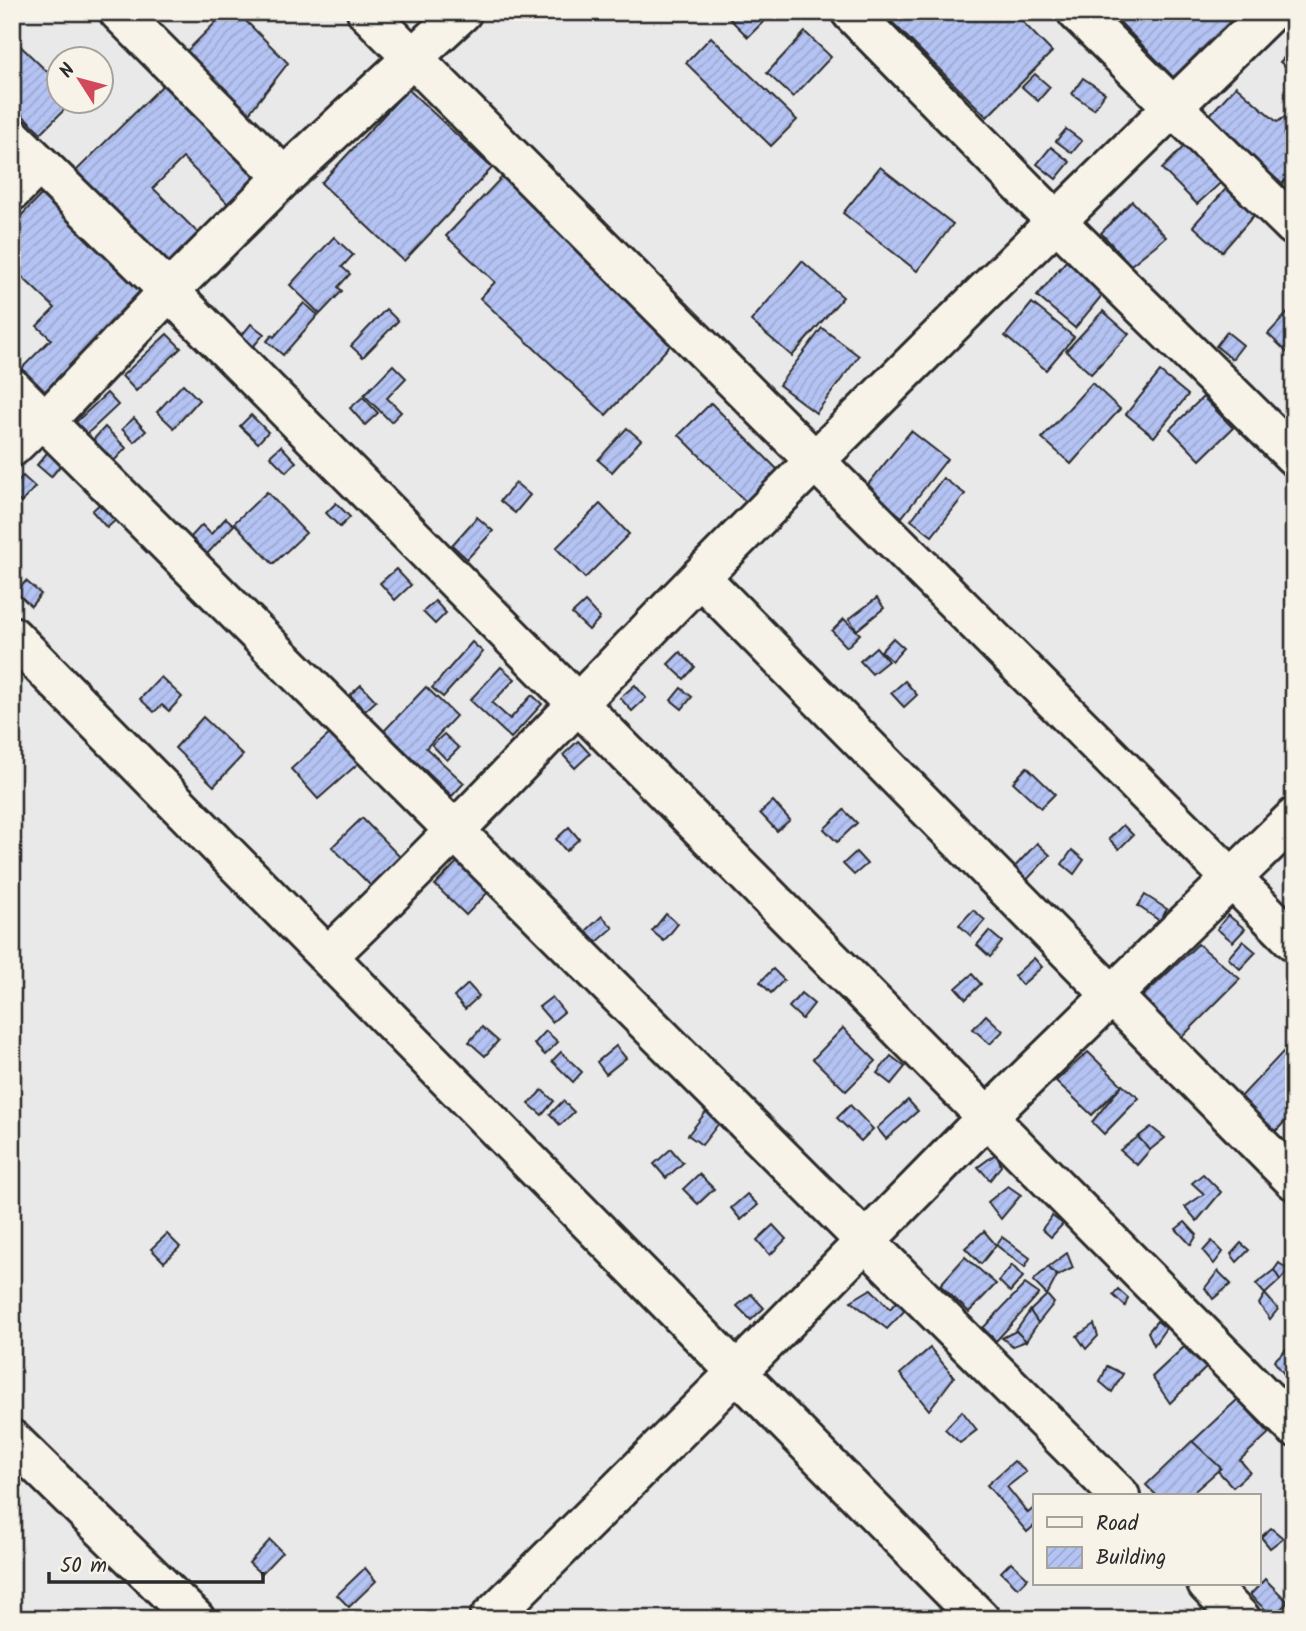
<svg xmlns="http://www.w3.org/2000/svg" width="1306" height="1631" font-family="Kalam,sans-serif">
  <style>
    .building { fill: url(#building-hatch); stroke: #2b2b2b; stroke-width: 2 }
    .lines { fill: none; stroke-linecap: round; stroke-linejoin: round }
    .minor-casing { stroke: #2b2b2b; stroke-width: 44 }
    .minor { stroke: #f7f3e8; stroke-width: 38 }
  </style>
  <defs>
    <pattern id="building-hatch" width="6" height="6" patternUnits="userSpaceOnUse" patternTransform="scale(1.75)"><rect width="6" height="6" fill="#b4c3f3"/><path d="M-1 1l2-2M0 6l6-6M5 7l2-2" fill="none" stroke="#9ba8d0"/></pattern>
  </defs>
  <rect width="100%" height="100%" fill="#eae9ea"/>
  <filter id="ink" filterUnits="userSpaceOnUse"><feTurbulence type="fractalNoise" baseFrequency=".0143" numOctaves="2"/><feDisplacementMap in="SourceGraphic" scale="14" xChannelSelector="R" yChannelSelector="G"/><feConvolveMatrix kernelMatrix="1 2 1 2 8 2 1 2 1" color-interpolation-filters="sRGB"/></filter>
  <g filter="url(#ink)">
    <g class="building">
      <polygon points="226,12 237,12 288,63 246,117 181,57"/>
      <polygon points="733,12 773,12 748,37 728,17"/>
      <polygon points="882,12 1013,12 1052,52 987,117"/>
      <polygon points="1110,12 1251,12 1179,83"/>
      <polygon points="805,32 831,57 793,97 767,73"/>
      <polygon points="711,37 797,120 771,146 686,63"/>
      <polygon points="12,38 60,84 60,102 72,102 41,133 12,105"/>
      <polygon points="1294,47 1294,74 1280,62"/>
      <polygon points="1035,74 1050,87 1038,101 1022,87"/>
      <polygon points="1083,78 1105,93 1094,109 1072,94"/>
      <polygon points="166,82 260,177 231,207 183,158 153,188 198,233 168,264 76,171"/>
      <polygon points="1236,86 1277,122 1294,111 1294,171 1282,184 1207,118"/>
      <polygon points="408,89 492,168 404,261 321,183"/>
      <polygon points="1066,129 1082,141 1072,153 1056,141"/>
      <polygon points="1189,141 1227,177 1197,204 1162,169"/>
      <polygon points="1051,147 1070,162 1056,179 1037,164"/>
      <polygon points="880,167 953,224 917,271 843,213"/>
      <polygon points="504,175 677,338 606,415 480,298 495,282 446,236"/>
      <polygon points="1232,182 1261,207 1222,252 1193,226"/>
      <polygon points="47,189 162,299 56,410 17,373 51,339 37,326 55,308 22,277 12,287 12,225"/>
      <polygon points="1132,201 1166,237 1131,265 1101,233"/>
      <polygon points="334,237 353,255 342,267 350,274 338,287 342,291 320,314 290,285"/>
      <polygon points="802,261 843,297 792,356 751,321"/>
      <polygon points="1066,261 1104,293 1075,328 1037,296"/>
      <polygon points="304,303 318,315 283,355 267,341 272,335 274,337"/>
      <polygon points="1032,303 1074,337 1046,370 1005,336"/>
      <polygon points="1294,306 1294,359 1268,334"/>
      <polygon points="386,309 398,321 363,357 351,346"/>
      <polygon points="1103,311 1129,334 1091,374 1066,351"/>
      <polygon points="251,324 264,334 247,354 235,344"/>
      <polygon points="822,328 859,356 816,413 779,385"/>
      <polygon points="1227,332 1243,345 1232,359 1216,346"/>
      <polygon points="167,334 181,348 136,391 122,376"/>
      <polygon points="393,365 406,378 387,398 401,412 391,422 364,395"/>
      <polygon points="1160,372 1188,395 1154,437 1126,414"/>
      <polygon points="1092,383 1120,409 1071,464 1042,438"/>
      <polygon points="183,384 199,400 174,428 157,412"/>
      <polygon points="107,393 118,405 87,434 76,422"/>
      <polygon points="363,397 378,413 365,425 350,408"/>
      <polygon points="1203,397 1233,428 1200,460 1170,429"/>
      <polygon points="711,403 788,480 755,511 679,435"/>
      <polygon points="251,415 268,432 258,443 240,426"/>
      <polygon points="134,418 146,431 134,442 122,429"/>
      <polygon points="105,427 126,448 112,463 91,442"/>
      <polygon points="627,428 641,440 612,472 598,460"/>
      <polygon points="911,431 947,459 902,517 865,488"/>
      <polygon points="281,446 296,462 286,472 270,456"/>
      <polygon points="51,448 65,460 51,477 37,465"/>
      <polygon points="23,476 35,487 21,503 12,494 12,488"/>
      <polygon points="943,478 965,494 932,536 911,520"/>
      <polygon points="516,483 530,495 515,513 500,501"/>
      <polygon points="267,492 306,533 273,564 234,523"/>
      <polygon points="104,500 120,516 107,528 92,511"/>
      <polygon points="336,503 350,517 340,527 326,513"/>
      <polygon points="600,504 629,534 585,578 556,548"/>
      <polygon points="477,517 493,531 467,559 452,545"/>
      <polygon points="226,518 234,525 206,555 189,539 202,525 211,534"/>
      <polygon points="396,569 411,585 395,600 380,583"/>
      <polygon points="26,581 41,594 31,606 16,592"/>
      <polygon points="877,598 884,608 857,630 849,619"/>
      <polygon points="435,601 446,613 435,624 423,612"/>
      <polygon points="585,602 600,618 589,630 572,614"/>
      <polygon points="844,619 860,634 847,647 832,631"/>
      <polygon points="893,638 904,648 892,661 881,651"/>
      <polygon points="472,642 483,652 443,697 432,688"/>
      <polygon points="876,647 888,661 872,674 860,661"/>
      <polygon points="680,652 695,667 684,679 668,664"/>
      <polygon points="501,667 515,679 492,703 510,719 532,695 542,704 511,738 470,700"/>
      <polygon points="161,677 182,697 169,711 162,705 154,712 140,699"/>
      <polygon points="905,681 917,695 904,707 891,693"/>
      <polygon points="361,685 376,701 365,711 350,695"/>
      <polygon points="635,685 646,698 632,711 620,698"/>
      <polygon points="426,687 456,716 426,748 464,783 452,796 384,731"/>
      <polygon points="681,688 692,697 682,709 671,700"/>
      <polygon points="203,717 243,755 214,786 175,748"/>
      <polygon points="333,731 361,761 318,799 291,769"/>
      <polygon points="444,734 459,748 447,760 432,745"/>
      <polygon points="578,741 590,754 575,768 563,755"/>
      <polygon points="1027,767 1055,794 1041,808 1013,782"/>
      <polygon points="773,801 790,820 777,831 760,813"/>
      <polygon points="844,810 857,823 837,842 824,829"/>
      <polygon points="362,818 400,857 371,886 332,847"/>
      <polygon points="1123,825 1133,835 1119,849 1109,839"/>
      <polygon points="569,827 579,839 566,851 556,839"/>
      <polygon points="1037,843 1050,855 1023,884 1010,872"/>
      <polygon points="1072,850 1084,860 1074,874 1062,864"/>
      <polygon points="856,852 867,864 854,875 843,864"/>
      <polygon points="462,857 493,887 466,915 435,885"/>
      <polygon points="1145,895 1167,909 1160,921 1138,906"/>
      <polygon points="973,910 985,920 971,936 959,925"/>
      <polygon points="666,914 678,924 664,941 652,931"/>
      <polygon points="1228,915 1245,929 1233,942 1217,929"/>
      <polygon points="602,916 613,928 597,942 586,931"/>
      <polygon points="989,931 1002,942 990,957 977,945"/>
      <polygon points="1243,941 1256,952 1240,969 1228,958"/>
      <polygon points="1198,944 1240,979 1180,1039 1142,997"/>
      <polygon points="1034,958 1042,967 1022,985 1014,976"/>
      <polygon points="773,969 784,980 771,993 760,982"/>
      <polygon points="972,974 981,984 966,999 956,988"/>
      <polygon points="468,984 479,996 465,1009 454,997"/>
      <polygon points="801,993 814,1004 802,1019 789,1007"/>
      <polygon points="552,997 564,1012 552,1022 539,1007"/>
      <polygon points="986,1015 1003,1031 990,1044 973,1029"/>
      <polygon points="482,1027 498,1041 485,1056 469,1042"/>
      <polygon points="843,1028 876,1061 846,1091 813,1059"/>
      <polygon points="546,1031 558,1042 545,1055 534,1044"/>
      <polygon points="616,1046 626,1058 606,1074 597,1062"/>
      <polygon points="561,1052 582,1072 573,1082 552,1061"/>
      <polygon points="1088,1052 1122,1085 1092,1115 1056,1081"/>
      <polygon points="1283,1052 1294,1062 1294,1112 1273,1134 1237,1101"/>
      <polygon points="891,1056 905,1067 891,1084 877,1073"/>
      <polygon points="1122,1085 1139,1098 1104,1134 1092,1122"/>
      <polygon points="542,1090 554,1101 542,1115 529,1104"/>
      <polygon points="908,1100 918,1111 886,1139 877,1128"/>
      <polygon points="563,1101 574,1112 560,1125 550,1114"/>
      <polygon points="713,1103 726,1114 702,1145 688,1135"/>
      <polygon points="850,1105 873,1129 861,1141 837,1118"/>
      <polygon points="1151,1127 1165,1138 1150,1150 1138,1137"/>
      <polygon points="1138,1137 1150,1150 1137,1165 1120,1150"/>
      <polygon points="671,1149 683,1163 666,1178 654,1164"/>
      <polygon points="997,1153 1001,1166 990,1180 978,1167"/>
      <polygon points="699,1174 714,1189 698,1204 683,1189"/>
      <polygon points="1203,1174 1221,1192 1197,1221 1185,1207 1204,1194 1192,1183"/>
      <polygon points="1008,1186 1021,1195 1001,1219 988,1202"/>
      <polygon points="747,1194 758,1205 741,1220 731,1208"/>
      <polygon points="1052,1216 1063,1224 1051,1237 1042,1229"/>
      <polygon points="1185,1222 1197,1235 1191,1245 1176,1229"/>
      <polygon points="773,1225 786,1239 770,1255 757,1240"/>
      <polygon points="984,1231 996,1245 981,1264 965,1248"/>
      <polygon points="167,1234 180,1247 164,1262 151,1249"/>
      <polygon points="1002,1237 1030,1258 1025,1267 996,1245"/>
      <polygon points="1212,1241 1223,1252 1214,1264 1203,1251"/>
      <polygon points="1241,1243 1249,1250 1237,1262 1231,1254"/>
      <polygon points="1067,1253 1073,1268 1057,1276 1048,1267"/>
      <polygon points="965,1257 996,1284 969,1312 940,1285"/>
      <polygon points="1279,1263 1289,1270 1280,1280 1274,1270"/>
      <polygon points="1012,1265 1023,1277 1010,1292 999,1281"/>
      <polygon points="1048,1267 1057,1276 1047,1295 1033,1281"/>
      <polygon points="1274,1270 1280,1280 1265,1294 1256,1284"/>
      <polygon points="1218,1271 1231,1284 1213,1299 1205,1288"/>
      <polygon points="1025,1284 1039,1294 996,1341 983,1328"/>
      <polygon points="871,1289 890,1309 904,1293 912,1303 887,1329 851,1301"/>
      <polygon points="1118,1289 1128,1298 1125,1306 1113,1295"/>
      <polygon points="751,1294 764,1308 751,1320 737,1306"/>
      <polygon points="1265,1294 1278,1309 1270,1319 1259,1304"/>
      <polygon points="1047,1295 1054,1303 1038,1323 1030,1311"/>
      <polygon points="1030,1311 1038,1323 1026,1341 1016,1331"/>
      <polygon points="1157,1321 1166,1328 1154,1345 1148,1332"/>
      <polygon points="1094,1324 1098,1336 1086,1349 1077,1336"/>
      <polygon points="1016,1331 1026,1341 1013,1346 1002,1338"/>
      <polygon points="1294,1341 1294,1364 1284,1374 1274,1361"/>
      <polygon points="1184,1347 1206,1368 1170,1403 1152,1377"/>
      <polygon points="930,1348 954,1377 929,1410 900,1374"/>
      <polygon points="1107,1366 1123,1374 1112,1392 1100,1382"/>
      <polygon points="1238,1399 1269,1433 1240,1460 1250,1472 1233,1487 1191,1443"/>
      <polygon points="962,1411 977,1430 960,1443 945,1429"/>
      <polygon points="1192,1441 1221,1468 1189,1496 1157,1496 1146,1485"/>
      <polygon points="1014,1461 1026,1472 1007,1487 1028,1513 1035,1507 1035,1525 1027,1532 987,1485"/>
      <polygon points="1271,1528 1283,1538 1270,1548 1261,1537"/>
      <polygon points="270,1540 282,1552 261,1574 249,1563"/>
      <polygon points="1011,1562 1028,1578 1018,1588 1001,1572"/>
      <polygon points="365,1568 376,1581 349,1607 337,1595"/>
      <polygon points="1265,1579 1288,1602 1273,1617 1250,1595"/>
    </g>
    <g class="lines">
      <defs>
        <g id="minor">
          <polyline points="119,12 284,177"/>
          <polyline points="367,12 1294,941"/>
          <polyline points="851,12 1056,221 1294,456"/>
          <polyline points="1077,12 1294,226"/>
          <polyline points="12,137 169,291 1294,1427"/>
          <polyline points="12,191 39,164"/>
          <polyline points="12,388 1120,1496"/>
          <polyline points="12,447 43,417 56,410 169,291 284,177 462,12"/>
          <polyline points="700,577 1294,1180"/>
          <polyline points="12,636 980,1619"/>
          <path d="M328,956C456,834 576,704 699,578C887,387 1078,199 1270,12"/>
          <polyline points="12,1440 195,1619"/>
          <polyline points="1207,1584 1241,1619"/>
          <polyline points="489,1619 736,1373 986,1118 1294,818"/>
        </g>
      </defs>
      <use href="#minor" class="minor-casing"/>
      <use href="#minor" class="minor"/>
    </g>
  </g>
  <rect width="1306" height="1631" fill="none" stroke="#f7f3e8" stroke-width="42"/>
  <rect x="21" y="21" width="1264" height="1589" fill="none" stroke="#2b2b2b" stroke-width="2.5" filter="url(#ink)"/>
  <rect x="1033" y="1494" width="228" height="91" fill="#f7f3e8" stroke="#a5a39c" stroke-width="2"/>
  <rect x="1047" y="1517" width="35" height="10" fill="#f7f3e8" stroke="#a5a39c" stroke-width="2"/>
  <text x="1096" y="1530" font-size="21" fill="#2b2b2b">Road</text>
  <rect x="1047" y="1547" width="35" height="21" fill="url(#building-hatch)" stroke="#a5a39c" stroke-width="2"/>
  <text x="1096" y="1564" font-size="21" fill="#2b2b2b">Building</text>
  <g transform="translate(80 80) rotate(306)"><circle r="33" fill="#f7f3e8" stroke="#a5a39c" stroke-width="2"/>
  <path d="M0-5L12 26L0 18L-12 26Z" fill="#d1495b"/>
  <text y="-10" font-size="19" font-weight="bold" text-anchor="middle" fill="#2b2b2b">N</text>
  </g>
  <path d="M49 1572v10h214v-10" fill="none" stroke="#2b2b2b" stroke-width="3.5"/>
  <text x="60" y="1572" font-size="21" fill="#2b2b2b" stroke="#f7f3e8" stroke-width="5" paint-order="stroke">50 m</text>
</svg>
